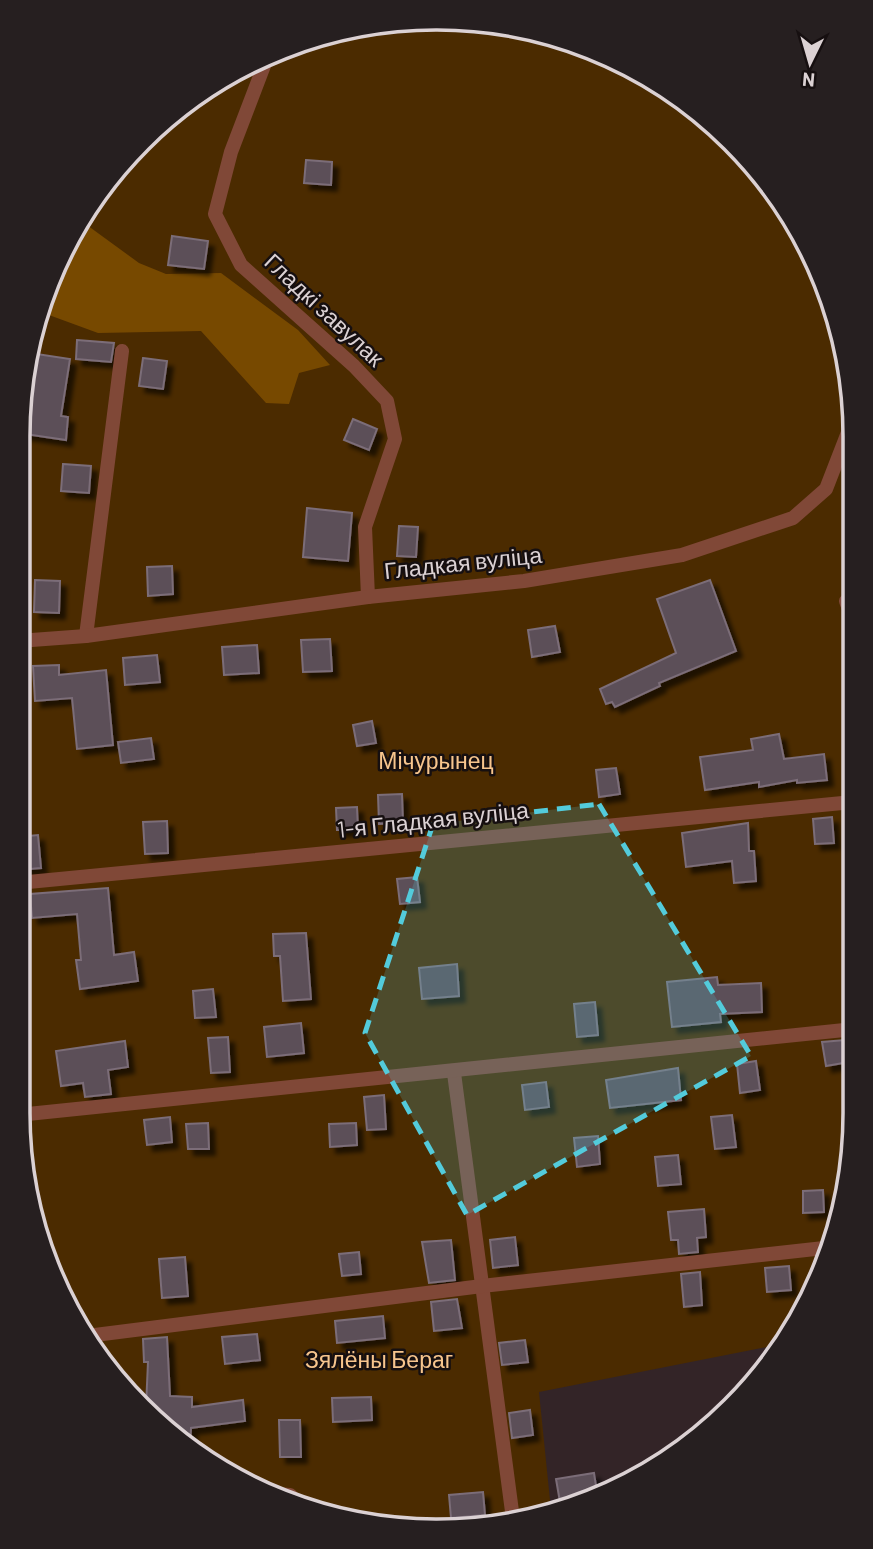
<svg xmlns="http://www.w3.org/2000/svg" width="873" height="1549" font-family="Barlow,sans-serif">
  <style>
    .green { fill: #4b2b00 }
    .forest { fill: #774900 }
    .building { fill: #5c4f59; stroke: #7b6d78; stroke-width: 2; filter: url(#shadow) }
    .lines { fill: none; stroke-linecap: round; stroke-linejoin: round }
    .service { stroke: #804837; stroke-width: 14 }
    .marked { fill: #53cbdb; fill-opacity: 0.2; stroke: #53cbdb; stroke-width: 5; stroke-dasharray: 14 9; stroke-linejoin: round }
    .labels { text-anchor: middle; stroke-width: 5; stroke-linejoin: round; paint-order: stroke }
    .street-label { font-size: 23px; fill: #dbd1d3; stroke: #160f10 }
    .park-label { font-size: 23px; fill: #f7c58d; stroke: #160f10 }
    .rim { fill: none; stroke: #dbd1d3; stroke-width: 3.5 }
  </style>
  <defs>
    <filter id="shadow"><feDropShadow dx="6" dy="6" stdDeviation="2" flood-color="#0009"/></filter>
  </defs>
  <rect width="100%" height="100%" fill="#332427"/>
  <path class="green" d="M492,21L646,74L732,140L785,204L833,301L852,382L855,1140C840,1212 830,1285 782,1344L539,1392L551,1510L463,1531L328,1517L203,1461L104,1367L40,1247L18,1112V410L40,302L74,227L182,104L328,32Z"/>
  <polygon class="forest" points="80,220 139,263 166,274 221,273 298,330 330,365 299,373 289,404 266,403 201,331 98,333 38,311 74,227"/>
  <g class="building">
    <polygon points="306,160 332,162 331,185 304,183"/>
    <polygon points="172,236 208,241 204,269 168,265"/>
    <polygon points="77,340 114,343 111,362 76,359"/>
    <polygon points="30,353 70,359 61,416 68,417 66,440 18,433 18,410"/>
    <polygon points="143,358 167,361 163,389 139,386"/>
    <polygon points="353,419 377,429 369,450 344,440"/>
    <polygon points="63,464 91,466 89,493 61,491"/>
    <polygon points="307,508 352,513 348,561 303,557"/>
    <polygon points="399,526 418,527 416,557 397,556"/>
    <polygon points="172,566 173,594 148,596 147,567"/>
    <polygon points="35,580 60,581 59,613 34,612"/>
    <polygon points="710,580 736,651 659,683 660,686 615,707 612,702 606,704 600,689 676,653 657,599"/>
    <polygon points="555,626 560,652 532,657 528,630"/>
    <polygon points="330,639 332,671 303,672 301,640"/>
    <polygon points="257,645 259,673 224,675 222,647"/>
    <polygon points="157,655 160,682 125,685 123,658"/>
    <polygon points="59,665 59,675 106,670 113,745 77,749 72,698 35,701 33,666"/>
    <polygon points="372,721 376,743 357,746 353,725"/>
    <polygon points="779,734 784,759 824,754 827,780 797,783 797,780 759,787 759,782 705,790 700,757 753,750 751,739"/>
    <polygon points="151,738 154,759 121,763 118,742"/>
    <polygon points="616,768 620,794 599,797 596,770"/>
    <polygon points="402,794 403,823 379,824 378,795"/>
    <polygon points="357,807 358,830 337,830 336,808"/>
    <polygon points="832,817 834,843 815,844 813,819"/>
    <polygon points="167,821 168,853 145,854 143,822"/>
    <polygon points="748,823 749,851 754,851 756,881 734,883 732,861 686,867 682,833"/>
    <polygon points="38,835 41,868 18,870 18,837"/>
    <polygon points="417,877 420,902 400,904 397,879"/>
    <polygon points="108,888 114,955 134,952 138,981 80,989 76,960 81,960 77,914 32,918 30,894"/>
    <polygon points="306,933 311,999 283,1001 280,956 274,956 273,934"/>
    <polygon points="457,964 459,996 422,999 419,968"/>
    <polygon points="717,977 718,985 761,983 762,1012 720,1014 721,1022 672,1027 667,982"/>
    <polygon points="213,989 216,1017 195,1018 193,991"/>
    <polygon points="595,1002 598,1035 577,1037 574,1004"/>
    <polygon points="301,1023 304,1053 267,1057 264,1027"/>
    <polygon points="228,1037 230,1072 211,1073 208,1038"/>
    <polygon points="845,1040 849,1062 826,1066 822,1042"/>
    <polygon points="125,1041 128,1067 108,1070 111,1094 85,1097 83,1083 61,1086 56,1051"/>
    <polygon points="756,1061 760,1090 740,1093 737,1064"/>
    <polygon points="678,1068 681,1100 610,1108 606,1080"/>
    <polygon points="546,1082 549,1107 525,1110 522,1085"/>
    <polygon points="384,1095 386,1129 367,1130 364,1097"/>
    <polygon points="732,1115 736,1147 715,1149 711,1117"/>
    <polygon points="170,1117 172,1142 147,1145 144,1120"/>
    <polygon points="208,1123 209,1149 188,1149 186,1124"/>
    <polygon points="356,1123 357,1145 330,1147 329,1124"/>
    <polygon points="598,1136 600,1164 577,1167 574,1138"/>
    <polygon points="678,1155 681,1184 658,1186 655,1157"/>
    <polygon points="823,1190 824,1212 803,1213 803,1191"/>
    <polygon points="704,1209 706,1237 697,1238 698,1252 679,1254 678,1240 671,1240 668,1212"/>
    <polygon points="515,1237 518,1265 493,1268 490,1240"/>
    <polygon points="451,1240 455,1280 429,1283 422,1242"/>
    <polygon points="359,1252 361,1274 342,1276 339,1254"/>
    <polygon points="185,1257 188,1296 162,1298 159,1259"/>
    <polygon points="789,1266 791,1290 767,1292 765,1268"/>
    <polygon points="700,1272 702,1305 684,1307 681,1274"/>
    <polygon points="457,1299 462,1328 434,1331 431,1302"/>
    <polygon points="383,1316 385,1338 337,1343 335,1321"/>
    <polygon points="257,1334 260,1360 225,1364 222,1337"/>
    <polygon points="167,1337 170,1396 192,1397 192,1407 243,1400 245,1421 191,1428 190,1448 146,1407 148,1362 144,1362 143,1339"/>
    <polygon points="525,1340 528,1362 502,1365 499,1343"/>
    <polygon points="371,1397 372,1420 333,1422 332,1398"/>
    <polygon points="530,1410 533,1435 512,1438 509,1413"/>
    <polygon points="279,1420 300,1420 301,1457 280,1457"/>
    <polygon points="594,1473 598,1499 561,1508 556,1479"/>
    <polygon points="483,1492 485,1515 451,1518 449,1495"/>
  </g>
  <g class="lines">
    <g class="service">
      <polyline points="265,63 231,152 215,214 241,265 354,366 387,401 395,439 365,527 368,597"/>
      <polyline points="846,601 853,620"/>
      <polyline points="86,636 122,351"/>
      <polyline points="18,641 86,636 368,597 524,581 682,555 793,518 826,489 852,422"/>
      <polyline points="18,883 853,802"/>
      <polyline points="454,1073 513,1519"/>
      <polyline points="18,1115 854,1029"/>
      <polyline points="87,1336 482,1286 833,1247"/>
      <polyline points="276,1494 290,1495 298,1504"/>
    </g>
  </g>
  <path class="marked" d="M599,804L751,1056L467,1215L365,1033L433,824Z"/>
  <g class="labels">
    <g class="street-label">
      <text transform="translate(324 310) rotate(43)" y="8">Гладкі завулак</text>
      <text transform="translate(463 563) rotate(-6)" y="8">Гладкая вуліца</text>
      <text transform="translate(433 820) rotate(-6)" y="8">1-я Гладкая вуліца</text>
    </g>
    <g class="park-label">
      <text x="436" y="769">Мічурынец</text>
      <text x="379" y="1368">Зялёны Бераг</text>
    </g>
  </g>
  <path d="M0 0H873V1549H0ZM436 30H437A406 406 0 0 1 843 436V1113A406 406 0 0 1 437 1519H436A406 406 0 0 1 30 1113V436A406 406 0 0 1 436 30Z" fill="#261f20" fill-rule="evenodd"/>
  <path class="rim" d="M436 30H437A406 406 0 0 1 843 436V1113A406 406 0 0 1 437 1519H436A406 406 0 0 1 30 1113V436A406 406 0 0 1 436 30Z"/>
  <g transform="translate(810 63) rotate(185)" stroke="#160f10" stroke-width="5" paint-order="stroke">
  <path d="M0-5L12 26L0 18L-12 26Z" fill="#dbd1d3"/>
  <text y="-10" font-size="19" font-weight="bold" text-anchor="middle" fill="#dbd1d3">N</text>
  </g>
</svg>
